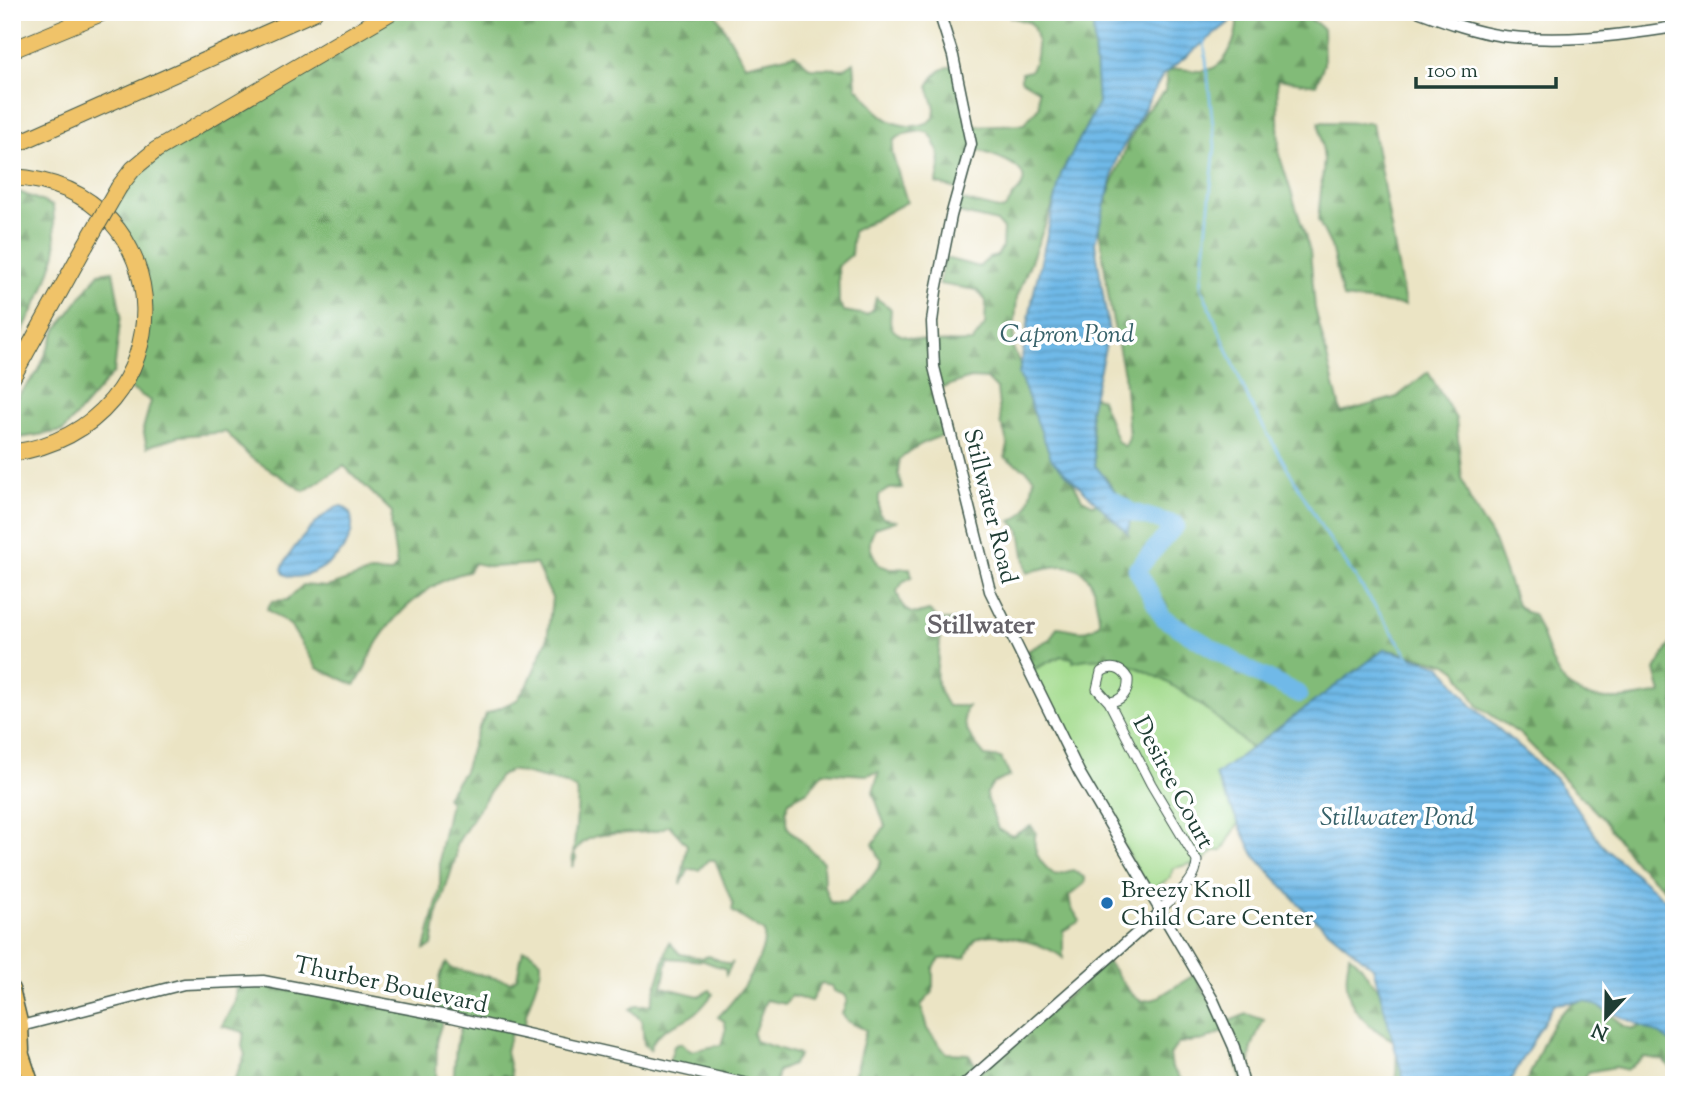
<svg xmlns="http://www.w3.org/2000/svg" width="1686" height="1097" font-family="'Sorts Mill Goudy',serif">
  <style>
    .grass { fill: #a3db8d; stroke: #618c60; stroke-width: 2 }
    .forest { fill: url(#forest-firs); stroke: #507c56; stroke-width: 2; fill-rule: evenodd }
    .water { fill: url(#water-rules); stroke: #477b8e; stroke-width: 2 }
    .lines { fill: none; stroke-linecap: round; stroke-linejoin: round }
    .stream { stroke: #6fb9e8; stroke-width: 2.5 }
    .river { stroke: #6fb9e8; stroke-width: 18 }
    .minor-casing { stroke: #3e564a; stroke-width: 11 }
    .tertiary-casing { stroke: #3e564a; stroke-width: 13 }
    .primary-casing { stroke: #3e564a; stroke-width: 17 }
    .motorway-casing { stroke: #3e564a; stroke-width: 18 }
    .minor { stroke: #fff; stroke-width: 9 }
    .tertiary { stroke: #fff; stroke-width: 10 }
    .primary { stroke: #f0c369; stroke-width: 14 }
    .motorway { stroke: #f0c369; stroke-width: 16 }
    .motorway-bridge-casing { stroke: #3e564a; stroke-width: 18; stroke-linecap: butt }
    .motorway-bridge { stroke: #f0c369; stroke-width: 16 }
    .poi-dot { fill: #1f6fb2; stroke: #fff; stroke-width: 2.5 }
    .labels { text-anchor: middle; stroke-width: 7; stroke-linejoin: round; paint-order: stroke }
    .street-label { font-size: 24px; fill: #1f3d34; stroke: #fff }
    .poi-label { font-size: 24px; fill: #1f3d34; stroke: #fff; text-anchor: start }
    .water-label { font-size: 26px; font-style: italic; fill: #37626a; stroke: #fff }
    .neighbourhood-label { font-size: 26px; font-weight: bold; fill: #666369; stroke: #fff }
  </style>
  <defs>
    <pattern id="forest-firs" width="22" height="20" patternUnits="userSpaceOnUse" patternTransform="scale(1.75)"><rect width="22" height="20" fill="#82bb78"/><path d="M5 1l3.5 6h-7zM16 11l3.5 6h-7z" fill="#6a9963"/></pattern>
    <pattern id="water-rules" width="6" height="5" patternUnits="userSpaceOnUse" patternTransform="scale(1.75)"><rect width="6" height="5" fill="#6fb9e8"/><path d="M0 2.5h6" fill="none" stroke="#5b98bd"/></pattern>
  </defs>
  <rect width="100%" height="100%" fill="#fff"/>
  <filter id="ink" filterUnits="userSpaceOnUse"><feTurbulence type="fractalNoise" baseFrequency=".0143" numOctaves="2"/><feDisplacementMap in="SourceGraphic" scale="14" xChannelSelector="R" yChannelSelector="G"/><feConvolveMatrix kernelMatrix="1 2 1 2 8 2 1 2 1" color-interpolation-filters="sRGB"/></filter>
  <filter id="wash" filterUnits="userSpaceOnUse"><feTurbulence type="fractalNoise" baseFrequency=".00686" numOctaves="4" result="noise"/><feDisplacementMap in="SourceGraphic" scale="28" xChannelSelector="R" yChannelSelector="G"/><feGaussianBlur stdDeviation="1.57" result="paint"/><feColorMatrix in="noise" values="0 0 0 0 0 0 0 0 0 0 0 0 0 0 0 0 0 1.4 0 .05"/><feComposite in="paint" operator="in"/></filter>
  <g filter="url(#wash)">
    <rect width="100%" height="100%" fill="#ebe4c4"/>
    <path class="grass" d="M1061,656L1073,658L1074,661C1134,643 1211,710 1251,749L1243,816L1222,851H1214L1189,873L1194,863L1174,868L1169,879L1149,891L1028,672Z"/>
    <g class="forest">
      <path d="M390,12H715L745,65L795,54L810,68L844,69L854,62L856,87C866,95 870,103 878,112C891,126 919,132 934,118L935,108L928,86C935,74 941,67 955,66L971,126L1024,124L1039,107L1038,90L1021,80V73L1030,71C1039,58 1039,36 1031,23L1010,17L1006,12H1093L1121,80L1087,124L1062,182L1017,297L1013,348L1065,467L1082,499L1094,505L1098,500L1089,395L1101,399L1118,442L1125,447L1129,438L1124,374L1110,307L1098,220L1128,143L1145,112L1165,91L1167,72C1179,66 1187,71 1200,71C1228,71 1239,35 1237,12C1267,12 1302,6 1323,29L1324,64L1316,85L1277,79L1279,154L1310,251L1315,308L1341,413L1397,397L1428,372L1456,419L1462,479L1470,500L1494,541L1517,605L1525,612L1533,614C1556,662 1552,701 1618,699C1632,699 1648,694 1661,694L1655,670L1674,638V897L1636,863L1602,818L1521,735L1478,706L1457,671L1447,664L1394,651L1376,657L1251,749C1211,710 1133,643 1073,662V658L1061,656L1028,672L1020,655L1050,639L1057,627C1072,628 1086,637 1099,623C1100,614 1097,609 1096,601C1090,559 1061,562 1027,573L1020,531L1011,521C1030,516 1031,495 1034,478L1027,470L1005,458L1008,445L1003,429L1007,430L1001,426L997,389L987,379L970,378L939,389L950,434C931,438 913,447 899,460L898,474L902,488L889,489L879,495V513L883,518L896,521L875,528C866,544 870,550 879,565L890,569L910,568L912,577L904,581L897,591C901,610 910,618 929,611L939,620H954L940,634C941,667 927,673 948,706H968C957,723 974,743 985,756L1001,758L1010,776L994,783L986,794L998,829L1012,836L1031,826L1036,832C1031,850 1040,864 1055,875L1073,870L1085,878V883L1069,896L1071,907L1080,921L1063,931V958C1049,945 995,929 978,938C971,942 969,950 966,957L940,959L933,968V992L921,1005L927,1029L946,1053L968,1054L981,1072L1107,962C1119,975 1126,992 1141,1001L1155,999L1194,975L1224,1023L1247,1014L1264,1020C1252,1042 1244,1061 1256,1085H1243L1226,1030L1205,1040L1178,1043L1170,1055L1172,1068L1186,1085H852L866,1030L847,1021L842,1014L847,1000L845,995L834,991L832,986L821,984L811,1001L791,996L785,1004L766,1000L753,1034L755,1041L799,1055L792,1065L778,1071L775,1085H746L668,1066L674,1046L681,1043L691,1051L721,1045L726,1028L724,1021L718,1017C736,999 767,959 764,932L732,911L733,905L715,860H708L699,870L689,869L681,884L687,845L669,825C643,843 593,820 574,853L576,858L572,867C573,851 580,801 577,790L566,784L511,770L499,777L456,845V856L437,916L432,946L425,949L440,890V850L450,802L446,797L464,771L477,731L486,714L517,700L529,682L547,640L552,598L536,564L492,567L474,563L468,572C433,579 397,611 378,641C369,655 366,671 355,685L317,668L290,625L267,609L272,601L287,600L303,585L327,587L371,572L391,573L397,566L391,527L392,512L344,466L304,491L250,457L226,432L179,436L147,447L143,429L151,401L126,386L147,305L107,209L126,176ZM921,131L929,133C941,149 943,165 936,183L959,190L972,148C990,155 1043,167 1016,193C1010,199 1010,205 1003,210L957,199L954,212L997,222L1003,229L1002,247L997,256L989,258L979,267L945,258L939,284L977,290L986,301L985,325L972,342C957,343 896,343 891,326C889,322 891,314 891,309L876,298L873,310L866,315L844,311L839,303L838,266L851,255L853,231L907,202L892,153L894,140L904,134ZM823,772L866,775L879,772L873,792L885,826L873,844L881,861C875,879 858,888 846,903L830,902L824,886L823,862L788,828L786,811L789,801L808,791Z"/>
      <polygon points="1319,122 1372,123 1405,305 1343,298 1331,246 1318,220 1324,160"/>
      <polygon points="12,189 53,206 56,253 43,291 12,351"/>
      <polygon points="113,271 121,315 114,372 63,431 12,439 12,403 38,372 55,332 99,273"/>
      <path d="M669,942L680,954L701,958L709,956L730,965L733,962L726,975L725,969L704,961L668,958L662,987L699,996L710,990L713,994C707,1001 701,1010 693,1015C677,1026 655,1028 650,1050L644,1044L642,1021L630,1009L637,1005H651Z"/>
      <path d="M523,950L529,951L541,961V969L526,1014L524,1034L511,1033L506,1051L512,1078L503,1075L493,1085H453L456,1047L462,1022L443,1019L437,1038L436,1085H232L245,1055L242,1046L244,1032L222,1026L235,1001L236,982L435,1013C439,998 437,974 447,963L451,968L512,982L517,977Z"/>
      <path d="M1350,955C1372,971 1361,981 1391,996L1418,1085H1396L1397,1042C1358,1023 1338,999 1350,955Z"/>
      <path d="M1583,1000L1600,1006L1625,1027L1634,1029L1651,1022L1674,1042V1072L1663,1060L1644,1057L1627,1070L1615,1067L1588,1072L1580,1085H1524C1542,1056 1547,1009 1583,1000Z"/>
    </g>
    <g class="water">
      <polygon points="1092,12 1229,12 1231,21 1163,75 1117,158 1095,243 1109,332 1090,410 1095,465 1131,512 1128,533 1052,460 1019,374 1033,296 1061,174 1098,104"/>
      <path d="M342,506L349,511C367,548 305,588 284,574L282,569C288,552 324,508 342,506Z"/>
      <polygon points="1385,649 1442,666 1471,705 1556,779 1604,847 1674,907 1674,1045 1659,1034 1586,1001 1554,1004 1508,1085 1405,1085 1373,967 1306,912 1254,855 1215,775"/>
    </g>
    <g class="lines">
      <polyline class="stream" points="1204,40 1215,146 1201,287 1250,403 1322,528 1411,660"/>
      <polyline class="river" points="1113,500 1131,512 1176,525 1137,569 1163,618 1247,669 1299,694"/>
    </g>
  </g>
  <g filter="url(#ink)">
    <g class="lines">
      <defs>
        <path id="minor" d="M1109,702C1122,701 1129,692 1128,679C1122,668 1111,665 1101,672L1097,689L1109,702L1151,784L1197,861C1197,882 1174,896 1160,910"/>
        <g id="tertiary">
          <polyline points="939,12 953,56 971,144 951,216 936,291 932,322 934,367 990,591 1079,772 1213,1000 1234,1047 1244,1085"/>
          <path d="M1420,12C1447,22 1475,32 1503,36C1560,43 1618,36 1674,27"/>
          <polyline points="21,1026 184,984 263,981 452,1017 752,1085"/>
          <polyline points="964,1085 1161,912"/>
        </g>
        <g id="primary">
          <polyline points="12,989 21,1026 22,1050"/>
          <polyline points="18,1043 32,1085"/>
        </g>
        <g id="motorway">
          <polyline points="12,50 104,12"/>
          <polyline points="12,146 314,12"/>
          <path d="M12,177C185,187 192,426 12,453"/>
          <polyline points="119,187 133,169 156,150 391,12"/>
          <polyline points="12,378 85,246"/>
        </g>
      </defs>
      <use href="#minor" class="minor-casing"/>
      <use href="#tertiary" class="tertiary-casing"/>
      <use href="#primary" class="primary-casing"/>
      <use href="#motorway" class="motorway-casing"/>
      <use href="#minor" class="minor"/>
      <use href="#tertiary" class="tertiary"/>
      <use href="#primary" class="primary"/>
      <use href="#motorway" class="motorway"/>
      <defs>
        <polyline id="motorway-bridge" points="85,246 119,187"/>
      </defs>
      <use href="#motorway-bridge" class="motorway-bridge-casing"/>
      <use href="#motorway-bridge" class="motorway-bridge"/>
    </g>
  </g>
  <circle class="poi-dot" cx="1107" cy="903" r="7"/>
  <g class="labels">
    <g class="street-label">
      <text transform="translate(991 506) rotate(76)" y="8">Stillwater Road</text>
      <text transform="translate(1174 782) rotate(62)" y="8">Desiree Court</text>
      <text transform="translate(391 984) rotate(12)" y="8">Thurber Boulevard</text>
    </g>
    <g class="poi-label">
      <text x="1121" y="897">Breezy Knoll<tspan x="1121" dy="28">Child Care Center</tspan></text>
    </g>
    <g class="water-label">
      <text x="1067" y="342">Capron Pond</text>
      <text x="1397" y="825">Stillwater Pond</text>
    </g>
    <g class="neighbourhood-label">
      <text x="981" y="633">Stillwater</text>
    </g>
  </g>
  <rect width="1686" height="1097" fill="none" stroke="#fff" stroke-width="42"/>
  <g transform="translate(1606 1017) rotate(202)" stroke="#ffffff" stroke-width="5" paint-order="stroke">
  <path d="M0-5L12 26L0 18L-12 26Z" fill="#1f3d34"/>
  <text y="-10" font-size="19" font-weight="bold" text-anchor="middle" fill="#1f3d34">N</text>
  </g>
  <path d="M1416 77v10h140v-10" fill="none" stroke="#1f3d34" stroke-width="3.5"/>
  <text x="1427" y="77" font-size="21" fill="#1f3d34" stroke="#ffffff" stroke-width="5" paint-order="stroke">100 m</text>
</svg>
